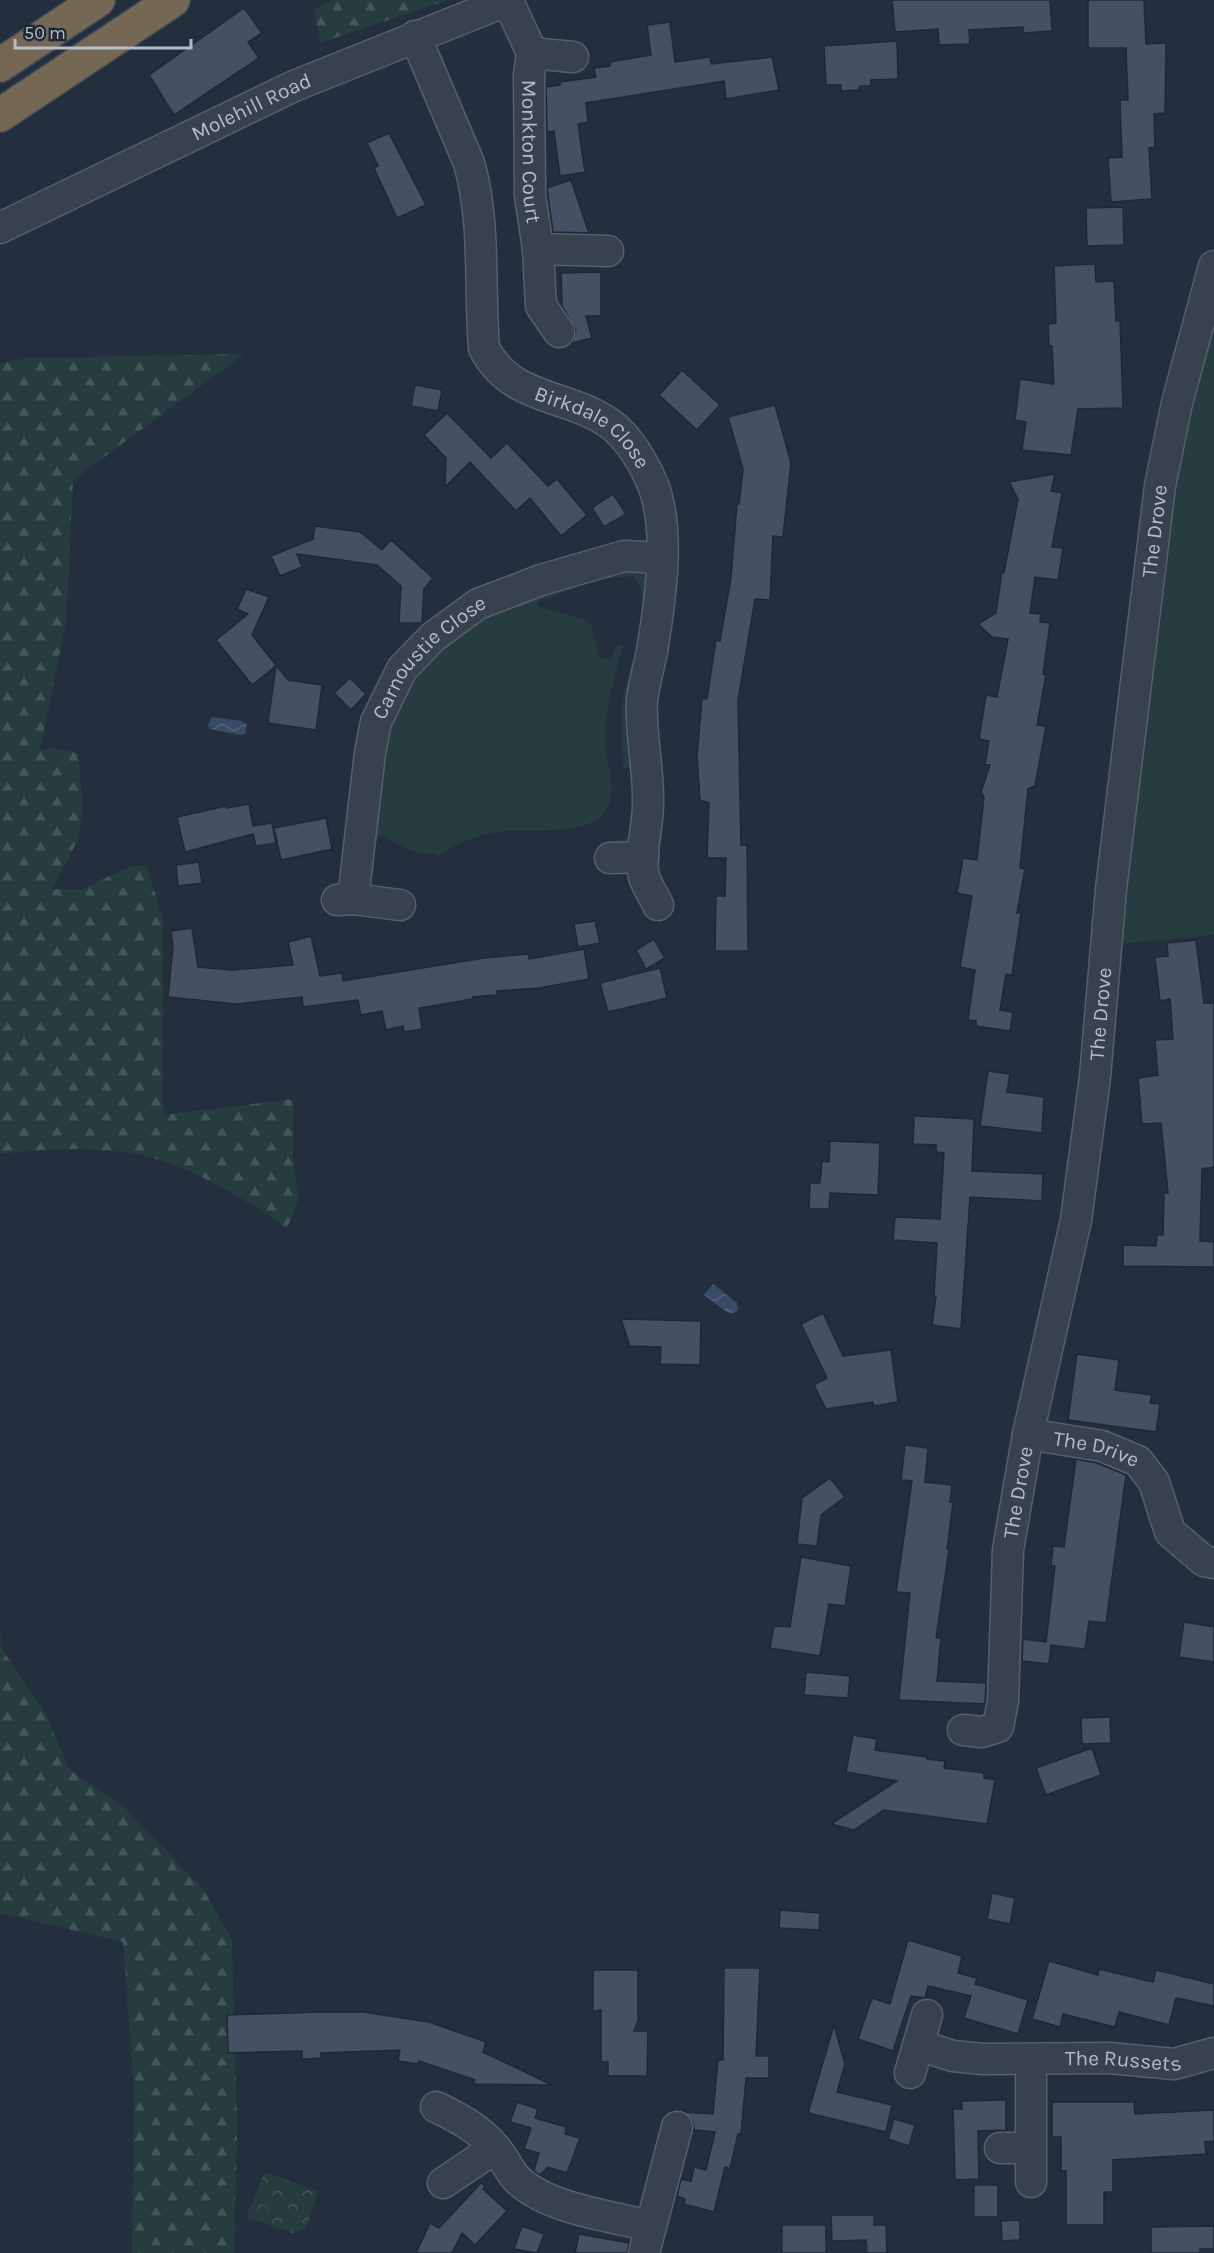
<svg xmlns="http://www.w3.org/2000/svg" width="1214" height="2253" font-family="Karla,sans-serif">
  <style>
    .green { fill: #263c3f }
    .forest { fill: url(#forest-firs) }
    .park { fill: url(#park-crowns) }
    .water { fill: url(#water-waves) }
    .building { fill: #455162; stroke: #1f2835; stroke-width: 1.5 }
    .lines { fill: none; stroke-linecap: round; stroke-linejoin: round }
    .minor-casing { stroke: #565f6c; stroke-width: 33 }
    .highway-casing { stroke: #434c59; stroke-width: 36 }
    .minor { stroke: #38414e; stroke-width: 30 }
    .highway { stroke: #746855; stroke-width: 33 }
    .labels { text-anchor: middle; stroke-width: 6; stroke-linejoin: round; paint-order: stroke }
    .street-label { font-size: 21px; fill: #b4bcc9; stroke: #1d2633 }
  </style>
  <defs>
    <pattern id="forest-firs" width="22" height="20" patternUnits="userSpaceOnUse" patternTransform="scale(1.5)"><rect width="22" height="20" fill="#263c3f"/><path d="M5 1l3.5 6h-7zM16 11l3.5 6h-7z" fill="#435659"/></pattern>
    <pattern id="park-crowns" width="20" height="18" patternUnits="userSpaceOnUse" patternTransform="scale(1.5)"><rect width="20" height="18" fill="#263c3f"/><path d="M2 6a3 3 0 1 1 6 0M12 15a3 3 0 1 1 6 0" fill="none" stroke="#435659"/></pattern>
    <pattern id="water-waves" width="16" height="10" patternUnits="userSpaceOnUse" patternTransform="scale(1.5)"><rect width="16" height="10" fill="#394c67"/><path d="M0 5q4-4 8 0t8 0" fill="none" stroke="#53647b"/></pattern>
  </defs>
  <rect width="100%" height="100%" fill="#242f3e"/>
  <g class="green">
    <polygon points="1214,290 1214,935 1120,944 1170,481"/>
    <path d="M640,569L652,578L638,834L602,869L601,843L627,838L634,823L631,775L629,768H624C620,743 620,718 624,694C629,663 657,603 634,577C601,575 570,591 539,601L537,604L541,607L586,620L591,625L599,658L611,659L617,645H623C615,678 604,709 606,744C606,761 614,780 611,798C603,840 534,828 506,831C482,833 457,842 438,856L434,853L422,854L404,848L383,835L375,838L389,735L385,724C400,705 411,683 427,665C473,611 572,576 640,569Z"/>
  </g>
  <g class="forest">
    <polygon points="332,0 448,0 320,43 314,9"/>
    <path d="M244,354L73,480L66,623L40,750L54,748L78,753L83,808L78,840L52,889H83L131,866H147L163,920V1115L293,1099V1158L299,1198L287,1228C242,1197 189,1164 134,1154C92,1146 43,1149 0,1154V364L26,358Z"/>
    <polygon points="0,1625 2,1649 45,1712 69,1769 124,1807 203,1889 232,1939 237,2129 234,2253 132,2253 134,2089 123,1942 0,1913"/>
  </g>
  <polygon class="park" points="265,2172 318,2191 306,2228 293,2233 246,2217"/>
  <g class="water">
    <polygon points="212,717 241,721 247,725 245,734 240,735 210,729 208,725"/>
    <polygon points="713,1284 737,1303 738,1310 734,1313 728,1313 704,1295"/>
  </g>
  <g class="building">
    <polygon points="892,0 1050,0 1052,31 1023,33 1023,27 969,30 970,44 939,45 938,29 895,32"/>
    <polygon points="1088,0 1144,0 1146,44 1166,43 1165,113 1154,114 1155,147 1149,148 1152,199 1111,202 1108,158 1122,157 1120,100 1128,100 1126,48 1088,48"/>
    <polygon points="244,8 262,33 248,42 259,58 174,115 149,75"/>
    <polygon points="670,22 675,62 710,57 711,64 772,57 779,90 726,99 724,81 586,103 588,122 578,124 585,172 560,176 554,131 547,132 546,87 560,85 560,82 596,77 594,68 610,66 610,62 651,55 647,25"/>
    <polygon points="897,41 898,79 871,80 871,86 860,86 859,90 841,91 841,85 826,85 824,46"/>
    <polygon points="389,133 426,205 397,218 374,168 378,166 367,143"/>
    <polygon points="571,180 589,233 553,232 547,188"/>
    <polygon points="1123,207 1124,245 1087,246 1086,208"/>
    <polygon points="1095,264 1096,282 1114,281 1116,321 1120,320 1123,408 1078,409 1071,455 1022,450 1026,422 1015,420 1020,379 1054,384 1052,346 1049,345 1048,324 1056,323 1054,266"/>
    <polygon points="601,272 601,316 586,316 592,338 572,343 576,330 562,306 561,273"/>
    <polygon points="682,370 720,405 697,430 659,395"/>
    <polygon points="415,385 442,390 438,411 411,406"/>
    <polygon points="775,405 791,463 783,537 773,536 770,600 755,599 738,700 741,845 747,845 748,951 715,951 716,896 725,896 726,858 707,858 709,803 700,800 697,756 702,698 707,699 716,640 720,641 731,578 737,504 739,504 743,469 728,417"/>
    <polygon points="447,413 491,458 507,443 548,486 557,479 587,515 561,536 530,498 516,511 470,462 445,487 446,458 424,435"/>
    <polygon points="1055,474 1051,491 1062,493 1052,547 1063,548 1058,580 1035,577 1030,613 1041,614 1040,622 1050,623 1043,674 1046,675 1037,725 1046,726 1035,786 1028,789 1020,868 1025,869 1017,913 1021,913 1012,975 1006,974 1000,1010 1013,1012 1010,1031 976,1026 976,1021 968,1020 975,970 960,967 972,896 957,893 963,858 977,860 984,797 981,792 990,765 985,765 989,741 979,739 986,695 997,697 1008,639 992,637 978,624 996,613 1002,572 1004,573 1018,499 1009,482"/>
    <polygon points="613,494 626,514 604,527 592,508"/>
    <polygon points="315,526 360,532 382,550 391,540 433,578 424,589 422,623 399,623 401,586 377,565 297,554 302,567 280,576 271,556 313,539"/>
    <polygon points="246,589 269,597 252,635 288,680 322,685 316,730 268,723 276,666 252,685 216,640 248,614 237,609"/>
    <polygon points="350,678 366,694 351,710 334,693"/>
    <polygon points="249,804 253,826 272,823 276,843 256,846 253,834 185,852 177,817 226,806 226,808"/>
    <polygon points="326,818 332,849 281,860 274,828"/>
    <polygon points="199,862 202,883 178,886 176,865"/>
    <polygon points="595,921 600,943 578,947 574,924"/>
    <polygon points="192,928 198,967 232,970 293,965 288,942 311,936 320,976 342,973 343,981 484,958 529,954 529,959 584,949 589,979 539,988 497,991 497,995 473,997 473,999 419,1008 422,1029 404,1032 403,1026 386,1030 382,1011 361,1015 358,1000 303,1007 302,997 236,1004 168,997 173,946 171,931"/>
    <polygon points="654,939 665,958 646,969 636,950"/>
    <polygon points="1196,940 1204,1003 1214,1003 1214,1167 1202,1169 1200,1241 1214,1242 1214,1267 1123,1266 1123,1245 1156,1246 1157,1235 1163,1235 1164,1193 1168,1193 1161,1123 1142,1124 1138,1078 1158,1075 1155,1040 1173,1039 1170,999 1160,1001 1155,957 1168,956 1167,943"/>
    <polygon points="660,968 667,998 608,1012 600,983"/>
    <polygon points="988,1071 1010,1074 1007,1092 1044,1097 1042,1133 980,1126"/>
    <polygon points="914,1116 974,1119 972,1171 1043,1174 1042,1201 970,1197 961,1329 932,1325 936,1297 934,1297 937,1243 893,1240 895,1217 940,1219 944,1153 936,1152 936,1145 913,1144"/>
    <polygon points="830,1141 880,1143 878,1195 830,1193 829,1209 809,1209 810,1183 820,1183 822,1161 829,1162"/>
    <polygon points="823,1313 843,1356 891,1350 898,1402 874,1406 873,1402 826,1409 814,1385 827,1378 801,1324"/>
    <polygon points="621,1319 701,1321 700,1365 660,1364 661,1347 630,1346"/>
    <polygon points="1077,1354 1119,1360 1115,1390 1152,1395 1150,1403 1160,1404 1156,1432 1068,1420"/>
    <polygon points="905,1445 928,1448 925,1482 952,1485 950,1502 953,1502 947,1549 949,1550 936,1638 941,1638 937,1681 986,1683 985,1704 899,1700 910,1593 896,1592 912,1481 901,1480"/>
    <polygon points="1076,1459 1097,1463 1126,1475 1106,1623 1089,1621 1085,1649 1051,1645 1049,1664 1022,1661 1023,1639 1046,1642 1055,1566 1051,1566 1053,1546 1064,1547"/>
    <polygon points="830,1478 845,1497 821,1515 817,1546 797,1544 802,1498"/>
    <polygon points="801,1557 851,1566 845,1606 829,1604 820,1656 770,1648 774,1626 790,1627"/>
    <polygon points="1184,1622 1214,1627 1214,1662 1179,1657"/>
    <polygon points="806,1672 850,1676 848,1698 804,1695"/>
    <polygon points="1110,1717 1111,1743 1082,1744 1081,1718"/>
    <polygon points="853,1735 877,1739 875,1750 927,1757 927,1759 945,1761 944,1768 984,1773 984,1778 995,1780 987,1824 884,1810 854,1830 831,1824 897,1781 846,1772"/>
    <polygon points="1092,1748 1101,1775 1046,1795 1036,1768"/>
    <polygon points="992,1893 1015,1898 1010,1924 987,1919"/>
    <polygon points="780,1910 820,1913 819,1930 779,1928"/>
    <polygon points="908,1940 962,1956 958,1973 977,1978 975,1984 1028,2000 1018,2034 964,2018 971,1996 928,1986 925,1998 911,1996 893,2051 858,2039 872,1998 890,2004"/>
    <polygon points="1049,1961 1098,1975 1099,1969 1153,1982 1156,1970 1214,1984 1214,2006 1176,1998 1169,2025 1119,2012 1115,2027 1063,2014 1060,2027 1032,2019"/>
    <polygon points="724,1968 760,1968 756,2056 769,2056 769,2078 746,2078 741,2134 738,2134 730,2169 725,2167 714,2212 684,2204 685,2199 677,2196 681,2179 691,2181 694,2167 706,2170 715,2132 694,2130 693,2122 684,2112 713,2114 718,2060 723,2060"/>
    <polygon points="593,1970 638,1970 638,2021 634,2031 648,2031 647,2076 608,2076 608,2062 601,2062 601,2010 593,2011"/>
    <polygon points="320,2012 363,2012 429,2022 486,2042 483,2052 552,2085 473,2084 475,2080 419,2061 418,2064 398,2061 400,2050 321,2053 321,2058 302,2059 302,2051 228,2053 227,2015"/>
    <polygon points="834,2025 845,2064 837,2092 892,2105 886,2132 808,2113"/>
    <polygon points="1006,2100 1006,2130 978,2131 979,2179 955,2180 953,2109 962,2109 962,2101"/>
    <polygon points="517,2102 538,2109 535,2118 566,2127 565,2134 580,2138 567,2173 548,2167 540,2175 534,2171 539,2153 524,2149 531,2128 510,2122"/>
    <polygon points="1052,2102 1134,2102 1135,2114 1214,2110 1214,2141 1205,2142 1206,2154 1113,2160 1113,2192 1104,2192 1104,2225 1066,2225 1066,2171 1061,2171 1061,2137 1052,2137"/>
    <polygon points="894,2119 915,2125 909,2146 888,2139"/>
    <polygon points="481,2183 485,2186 483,2189 507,2211 475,2245 462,2233 452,2253 416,2253 430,2223 439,2228"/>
    <rect x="974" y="2185" width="24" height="32"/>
    <polygon points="831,2215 874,2215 874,2225 886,2225 887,2253 867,2253 866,2240 832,2241"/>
    <polygon points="1020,2220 1020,2240 1002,2241 1001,2221"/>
    <rect x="782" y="2225" width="44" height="28"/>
    <polygon points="522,2226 544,2234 537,2253 514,2249"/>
    <polygon points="1214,2226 1214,2249 1200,2249 1200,2253 1151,2253 1151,2227"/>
    <polygon points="579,2234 629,2243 627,2253 575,2253"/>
  </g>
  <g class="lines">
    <defs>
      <g id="minor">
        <path id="s1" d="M508,1L532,53L529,75L530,195L538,249L541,306L559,332"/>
        <path id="s2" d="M415,36L469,163C486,223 479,287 484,348C511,401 565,393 609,423C628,436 644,463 653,485C671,531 660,603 652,651C649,667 644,684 642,700C640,735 649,769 648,804C648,827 639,854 644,877C647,886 654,896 658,905"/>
        <polyline points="532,53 573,57"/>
        <path id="s3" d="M0,228L294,86L509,0"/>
        <polyline points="538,249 608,251"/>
        <polyline points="610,858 643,857"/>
        <path id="s4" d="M353,899L370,753L376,722L402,669L433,637L478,604L541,580L624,556L661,558"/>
        <polyline points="337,900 353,899 400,905"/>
        <path id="s5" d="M1028,1434L1102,1446L1138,1461L1154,1482L1170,1532L1204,1561L1214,1563"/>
        <path id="s6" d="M963,1730L982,1732L998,1727L1003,1701L1008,1550L1028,1434L1076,1220L1095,1077L1111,889L1160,486L1177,403L1214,266"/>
        <path id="s7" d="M918,2045L953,2056L983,2059L1109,2058L1174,2064L1214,2053"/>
        <polyline points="910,2073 927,2015"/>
        <path d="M436,2107C459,2118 480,2129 496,2149C504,2158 509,2171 517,2179C547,2209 611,2216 650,2226"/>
        <polyline points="1000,2148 1030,2148"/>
        <polyline points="1031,2182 1031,2059"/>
        <polyline points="443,2183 495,2148"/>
        <polyline points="644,2253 677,2127"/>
      </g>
      <g id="highway">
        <polyline points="0,65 98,0"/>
        <polyline points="0,115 173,0"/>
      </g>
    </defs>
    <use href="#minor" class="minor-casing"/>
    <use href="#highway" class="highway-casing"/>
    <use href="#minor" class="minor"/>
    <use href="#highway" class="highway"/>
  </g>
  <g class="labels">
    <g class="street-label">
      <text dy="7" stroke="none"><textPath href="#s3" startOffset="279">Molehill Road</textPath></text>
      <text dy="7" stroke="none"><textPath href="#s1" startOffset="156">Monkton Court</textPath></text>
      <text dy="7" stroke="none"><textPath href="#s2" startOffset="462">Birkdale Close</textPath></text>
      <text dy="7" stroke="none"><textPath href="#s6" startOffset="1244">The Drove</textPath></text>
      <text dy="7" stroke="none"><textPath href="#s4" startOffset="264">Carnoustie Close</textPath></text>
      <text dy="7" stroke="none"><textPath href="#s6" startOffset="758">The Drove</textPath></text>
      <text dy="7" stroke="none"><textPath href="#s5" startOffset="70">The Drive</textPath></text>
      <text dy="7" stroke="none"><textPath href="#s6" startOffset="272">The Drove</textPath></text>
      <text dy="7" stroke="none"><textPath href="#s7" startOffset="207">The Russets</textPath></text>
    </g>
  </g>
  <path d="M15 39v9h176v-9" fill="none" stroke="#b4bcc9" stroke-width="3"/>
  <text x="24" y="39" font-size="18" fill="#b4bcc9" stroke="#1d2633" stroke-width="4.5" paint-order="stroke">50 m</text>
</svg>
